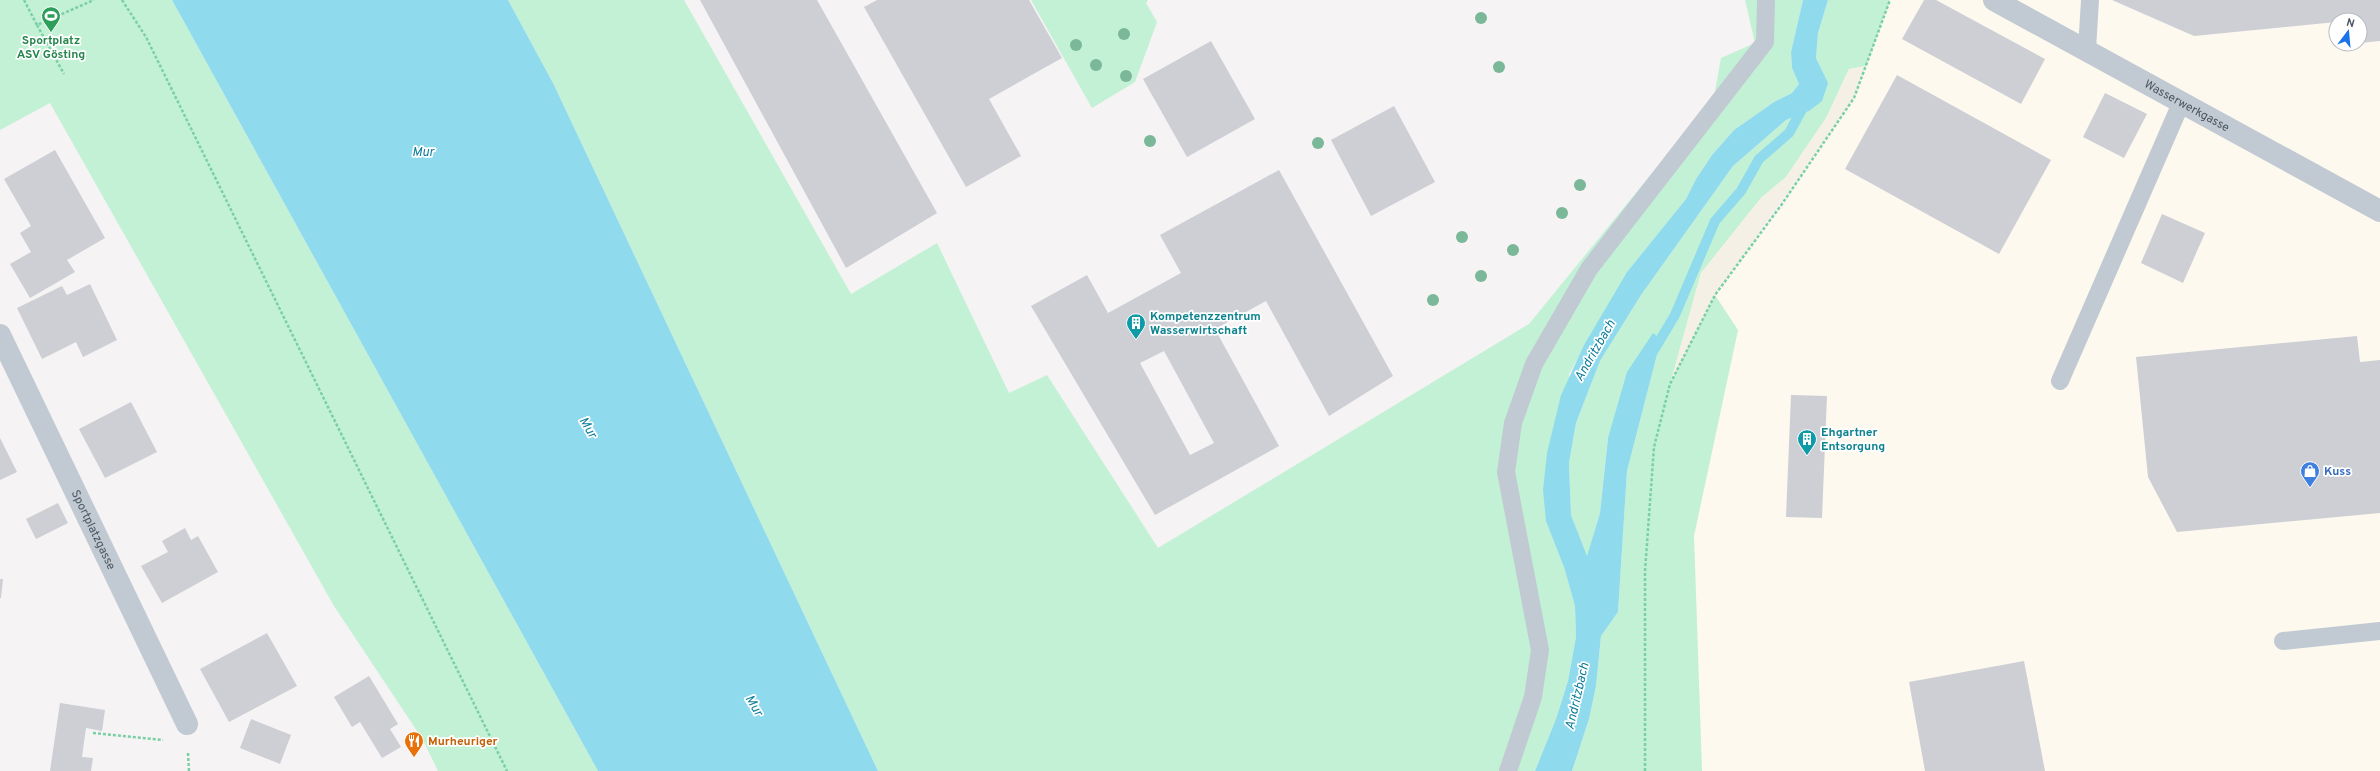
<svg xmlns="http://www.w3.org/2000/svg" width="2380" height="771" font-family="Overpass,sans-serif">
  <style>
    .commercial { fill: #fdf9ef; fill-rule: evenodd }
    .green { fill: #c3f1d5 }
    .sand { fill: #f5f0e5 }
    .water { fill: #90daee }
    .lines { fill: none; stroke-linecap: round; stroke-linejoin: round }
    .stream { stroke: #90daee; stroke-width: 10 }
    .building { fill: #cdcfd5; fill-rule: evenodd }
    .path { stroke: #7ad0a6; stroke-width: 2.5; stroke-dasharray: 3 2; stroke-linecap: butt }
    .lane { stroke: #c1cad2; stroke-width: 18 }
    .street { stroke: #c1cad2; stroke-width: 22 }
    .tree { fill: #7bb799 }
    .labels { text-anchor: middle; stroke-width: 3.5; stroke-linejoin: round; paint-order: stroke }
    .leisure-label { font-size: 12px; font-weight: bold; fill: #27864d; stroke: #fff }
    .street-label { font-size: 12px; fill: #4a5661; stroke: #fff }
    .culture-label { font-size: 12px; font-weight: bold; fill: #0d838f; stroke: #fff; text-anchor: start }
    .shop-label { font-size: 12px; font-weight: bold; fill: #366cbe; stroke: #fff; text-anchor: start }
    .food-label { font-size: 12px; font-weight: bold; fill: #c56008; stroke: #fff; text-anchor: start }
    .water-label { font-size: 13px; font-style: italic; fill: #0c7c9b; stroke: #fff }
  </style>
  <rect width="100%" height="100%" fill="#f5f3f3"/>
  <path class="commercial" d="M1890,0H2380V771H1702L1694,536L1738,330L1715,295L1782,204L1854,98ZM2336,20H2360V44H2336Z"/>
  <g class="green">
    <polygon points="0,0 172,0 598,771 438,771 423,740 334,606 50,103 0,130"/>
    <polygon points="508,0 684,0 851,294 937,243 1009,393 1047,375 1158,548 1529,324 1714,97 1721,58 1755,43 1745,0 1803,0 1791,52 1792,68 1799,84 1792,93 1774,102 1734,130 1712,155 1696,179 1686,199 1627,272 1569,374 1564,567 1575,606 1576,637 1568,681 1556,719 1535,771 878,771 553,83"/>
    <polygon points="1031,0 1148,0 1146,3 1157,22 1135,82 1092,108"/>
    <polygon points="1828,0 1890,0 1866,66 1849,69 1826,118 1786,177 1760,199 1701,273 1671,381 1715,295 1738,330 1694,536 1702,771 1572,771 1589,719 1596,686 1601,636 1618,612 1627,471 1661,339 1608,437 1600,513 1587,557 1571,515 1569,463 1576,423 1600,361 1641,295 1733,166 1786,120 1809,111 1822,71 1816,58 1818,33"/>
  </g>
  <polygon class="sand" points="1866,66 1854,98 1715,295 1670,384 1701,273 1762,197 1786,177 1826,118 1849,69"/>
  <g class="water">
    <polygon points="172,0 508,0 553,83 878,771 598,771"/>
    <polygon points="1803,0 1828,0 1818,33 1816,58 1828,83 1822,101 1809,111 1786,120 1733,166 1641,295 1600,361 1576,423 1569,463 1571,515 1587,556 1600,513 1608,438 1627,372 1653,333 1661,339 1627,471 1618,612 1601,636 1596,686 1589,719 1572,771 1535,771 1556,719 1568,681 1576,637 1575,606 1564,567 1546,521 1543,490 1547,453 1561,395 1584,345 1627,272 1686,199 1696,179 1712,155 1734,130 1774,102 1792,93 1799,84 1792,68 1791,52"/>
  </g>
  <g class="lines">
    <polyline class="stream" points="1654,350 1675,315 1715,221 1741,191 1759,159 1789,133 1805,104"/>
  </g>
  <g class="building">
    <polygon points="700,0 817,0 937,213 846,268"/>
    <polygon points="877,0 1029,0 1062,58 989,99 1021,156 966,187 864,7"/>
    <polygon points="1924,0 1936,0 2045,59 2021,104 1902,39"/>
    <polygon points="2112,0 2380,0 2380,41 2360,43 2360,20 2336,20 2336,22 2194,36"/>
    <polygon points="1211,41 1255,119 1187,157 1143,79"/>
    <polygon points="1897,75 2051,160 1999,254 1845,169"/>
    <polygon points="2105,93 2147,114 2124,158 2083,137"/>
    <polygon points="1394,106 1435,182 1371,216 1331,140"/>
    <polygon points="55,150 105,238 67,260 75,272 30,298 10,264 31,252 20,233 31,226 4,179"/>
    <path d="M1279,170L1393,376L1329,416L1266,301L1215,329L1279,446L1155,515L1031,306L1087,275L1108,313L1181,273L1160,235ZM1164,351L1214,443L1190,455L1140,363Z"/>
    <polygon points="2162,214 2205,233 2183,283 2141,263"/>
    <polygon points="90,284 117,340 83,357 76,342 42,359 17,308 62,286 67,295"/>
    <polygon points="2357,336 2360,362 2380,360 2380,513 2177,532 2148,477 2136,357"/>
    <polygon points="1791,395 1827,396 1822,518 1786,517"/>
    <polygon points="131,402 157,452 105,478 79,429"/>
    <polygon points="0,438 17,472 0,480"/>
    <polygon points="58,503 68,523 36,539 26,519"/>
    <polygon points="185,528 191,540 198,536 218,572 162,603 141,566 168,552 162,541"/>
    <polygon points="0,579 3,579 1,598 0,598"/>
    <polygon points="267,633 297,686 229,722 200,669"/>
    <polygon points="2024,661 2045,771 1925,771 1909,682"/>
    <polygon points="369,676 398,724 390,729 401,747 382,758 360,722 352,727 334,697"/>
    <polygon points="60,703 105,710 102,731 86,728 82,757 93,758 91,771 50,771"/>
    <polygon points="251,719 291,735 280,764 240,748"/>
  </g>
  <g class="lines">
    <g class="path">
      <polyline points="24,0 37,25 94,0"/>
      <polyline points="122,0 146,37 507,771"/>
      <polyline points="37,25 64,74"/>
      <polyline points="93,733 163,740"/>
      <polyline points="188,753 189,771"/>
      <polyline points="1645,771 1645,571 1654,447 1670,384 1715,295 1782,204 1854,98 1890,0"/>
    </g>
    <g class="lane">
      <polyline points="2087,50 2090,0"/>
      <polyline points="2060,381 2182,101"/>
      <polyline points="2283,641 2380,631"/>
      <polyline points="1508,771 1533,697 1540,650 1506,472 1513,423 1534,364 1589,269 1765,42 1766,0"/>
    </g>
    <g class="street">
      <path id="s1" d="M1994,0L2380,211"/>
      <path id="s2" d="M0,335L187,724"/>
    </g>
  </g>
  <g class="tree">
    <circle cx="1481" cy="18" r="6"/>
    <circle cx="1124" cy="34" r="6"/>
    <circle cx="1076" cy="45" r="6"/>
    <circle cx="1096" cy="65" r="6"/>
    <circle cx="1499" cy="67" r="6"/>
    <circle cx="1126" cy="76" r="6"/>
    <circle cx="1150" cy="141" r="6"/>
    <circle cx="1318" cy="143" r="6"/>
    <circle cx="1580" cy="185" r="6"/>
    <circle cx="1562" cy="213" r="6"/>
    <circle cx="1462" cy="237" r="6"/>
    <circle cx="1513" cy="250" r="6"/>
    <circle cx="1481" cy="276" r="6"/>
    <circle cx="1433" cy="300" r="6"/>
  </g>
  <defs>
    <symbol id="stadium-pin" viewBox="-11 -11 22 30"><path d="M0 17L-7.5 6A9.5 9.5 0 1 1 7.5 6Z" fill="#2e9e5b" stroke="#fff"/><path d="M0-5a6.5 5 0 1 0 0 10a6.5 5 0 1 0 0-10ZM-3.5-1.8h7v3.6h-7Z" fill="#fff"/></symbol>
    <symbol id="building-pin" viewBox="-11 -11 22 30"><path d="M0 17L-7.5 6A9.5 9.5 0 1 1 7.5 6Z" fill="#0f9aa8" stroke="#fff"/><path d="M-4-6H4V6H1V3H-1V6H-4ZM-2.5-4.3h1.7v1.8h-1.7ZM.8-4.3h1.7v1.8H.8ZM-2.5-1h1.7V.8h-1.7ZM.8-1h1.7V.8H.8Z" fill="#fff"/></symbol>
    <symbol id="shop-pin" viewBox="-11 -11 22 30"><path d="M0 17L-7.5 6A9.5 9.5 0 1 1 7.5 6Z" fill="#3f7fe0" stroke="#fff"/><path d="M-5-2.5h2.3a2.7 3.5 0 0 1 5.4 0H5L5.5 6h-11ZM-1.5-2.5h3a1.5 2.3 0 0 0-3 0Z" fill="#fff"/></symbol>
    <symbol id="restaurant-pin" viewBox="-11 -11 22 30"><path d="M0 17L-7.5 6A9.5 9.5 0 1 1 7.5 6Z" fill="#e8710a" stroke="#fff"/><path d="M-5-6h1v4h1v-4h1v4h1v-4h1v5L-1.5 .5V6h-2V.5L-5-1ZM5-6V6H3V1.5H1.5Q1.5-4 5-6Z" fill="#fff"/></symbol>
  </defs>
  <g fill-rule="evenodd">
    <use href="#stadium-pin" x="40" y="5" width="22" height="30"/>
    <use href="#building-pin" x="1125" y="312" width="22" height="30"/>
    <use href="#building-pin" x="1796" y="428" width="22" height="30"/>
    <use href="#shop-pin" x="2299" y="460" width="22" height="30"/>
    <use href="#restaurant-pin" x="403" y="730" width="22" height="30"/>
  </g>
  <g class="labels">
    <g class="leisure-label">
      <text x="51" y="44">Sportplatz<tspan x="51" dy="14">ASV Gösting</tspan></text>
    </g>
    <g class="street-label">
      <text dy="4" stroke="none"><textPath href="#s1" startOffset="220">Wasserwerkgasse</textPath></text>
      <text dy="4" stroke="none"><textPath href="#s2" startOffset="216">Sportplatzgasse</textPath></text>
    </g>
    <g class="culture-label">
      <text x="1150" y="320">Kompetenzzentrum<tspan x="1150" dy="14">Wasserwirtschaft</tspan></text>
      <text x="1821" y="436">Ehgartner<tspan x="1821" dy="14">Entsorgung</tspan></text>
    </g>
    <g class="shop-label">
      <text x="2324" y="475">Kuss</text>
    </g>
    <g class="food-label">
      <text x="428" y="745">Murheuriger</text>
    </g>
    <g class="water-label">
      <text x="423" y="156">Mur</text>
      <text transform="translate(1594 350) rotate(-60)" y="5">Andritzbach</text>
      <text transform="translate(589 427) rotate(59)" y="5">Mur</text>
      <text transform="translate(1576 696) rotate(-77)" y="5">Andritzbach</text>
      <text transform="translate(755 705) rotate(59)" y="5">Mur</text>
    </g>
  </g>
  <g transform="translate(2348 32) rotate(16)"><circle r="19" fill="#ffffff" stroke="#b7bbc0"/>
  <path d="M0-3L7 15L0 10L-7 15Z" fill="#1a73e8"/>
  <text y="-6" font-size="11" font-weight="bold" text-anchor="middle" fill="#4a5661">N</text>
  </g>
</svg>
